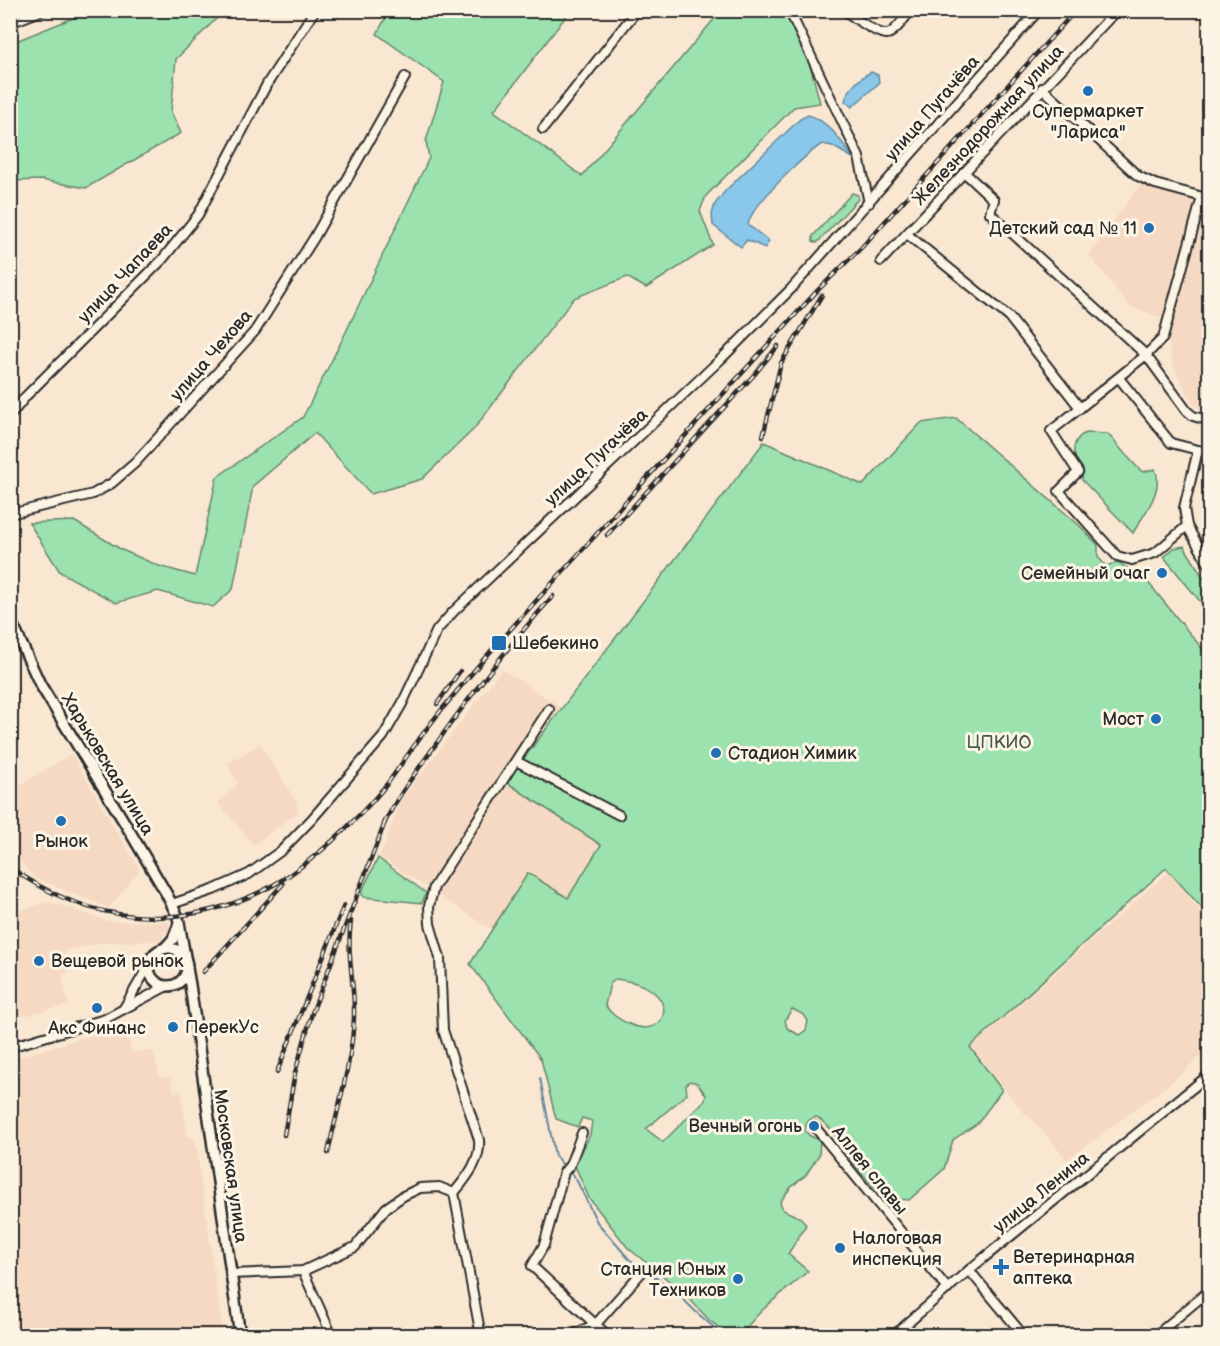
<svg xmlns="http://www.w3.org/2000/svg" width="1220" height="1346" font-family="'Balsamiq Sans',sans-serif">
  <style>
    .built { fill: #f5d9c2 }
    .green { fill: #9ce2af; stroke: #64866d; stroke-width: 1.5; fill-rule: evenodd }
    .water { fill: #89c8ea; stroke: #63899e; stroke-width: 1.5 }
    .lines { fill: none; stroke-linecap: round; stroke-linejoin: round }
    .stream { stroke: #63899e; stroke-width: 2 }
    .minor-casing { stroke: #2b2b2b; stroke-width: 12 }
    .major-casing { stroke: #2b2b2b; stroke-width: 14 }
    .minor { stroke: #fcf5e5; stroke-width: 8 }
    .major { stroke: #fcf5e5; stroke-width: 9 }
    .rail-casing { stroke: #2b2b2b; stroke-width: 4.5 }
    .rail { stroke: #fcf5e5; stroke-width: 2; stroke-dasharray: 7; stroke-linecap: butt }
    .poi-dot { fill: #1f6fb2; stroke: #fcf5e5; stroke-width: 2 }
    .labels { text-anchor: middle; stroke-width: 6; stroke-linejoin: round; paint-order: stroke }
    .street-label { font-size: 18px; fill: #2b2b2b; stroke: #fcf5e5 }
    .poi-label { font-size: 18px; fill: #2b2b2b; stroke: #fcf5e5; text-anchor: start }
    .park-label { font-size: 18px; fill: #47594c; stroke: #fcf5e5 }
  </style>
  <rect width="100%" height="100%" fill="#fae7d2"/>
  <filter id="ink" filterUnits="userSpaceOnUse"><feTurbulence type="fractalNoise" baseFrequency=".0167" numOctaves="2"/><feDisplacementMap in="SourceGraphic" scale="12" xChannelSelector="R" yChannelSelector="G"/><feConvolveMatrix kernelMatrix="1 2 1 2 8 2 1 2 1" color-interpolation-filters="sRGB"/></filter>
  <g filter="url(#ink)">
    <g class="built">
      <polygon points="1140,185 1196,200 1163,318 1130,307 1089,255"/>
      <polygon points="1205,204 1209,205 1209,414 1193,404 1173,365 1168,337"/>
      <polygon points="502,669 562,708 506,782 601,845 568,898 528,874 492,930 380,857 400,801"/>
      <polygon points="260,744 297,803 298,812 254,845 218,803 238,784 227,764"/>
      <polygon points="71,754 140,870 109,908 35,878 11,850 11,791"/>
      <polygon points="1168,872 1209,921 1209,1049 1168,1085 1067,1160 1033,1120 1023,1112 972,1047"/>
      <polygon points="50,902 108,921 169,922 169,931 164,931 162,941 107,942 66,950 69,971 62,974 68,1005 11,1019 11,913"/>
      <polygon points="104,1032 129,1041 132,1052 153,1051 160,1078 170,1077 174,1092 181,1092 188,1138 195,1138 223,1335 11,1335 11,1059"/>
    </g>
    <g class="green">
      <polygon points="93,10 224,11 176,59 171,112 181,133 86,188 41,180 12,181 10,176 11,43"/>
      <polygon points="389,11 570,11 494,111 582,176 721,11 784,11 809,61 820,103 794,107 706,196 700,211 713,245 646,288 627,277 574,298 474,429 422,479 371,494 315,433 253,486 233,589 213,607 158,591 116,603 60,572 29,523 74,521 122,550 159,566 195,576 217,477 303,417 343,338 429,158 426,141 444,82 377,34"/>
      <polygon points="852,193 858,195 858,199 817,243 813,241 813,236"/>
      <path d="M956,418L1080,526L1098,545V557L1106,566L1118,562L1147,581L1209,657V916L1166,868L970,1047L1002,1090L978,1123L953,1140L944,1169L909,1200L883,1198L853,1163L831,1129L817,1117C808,1119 806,1122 805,1131L810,1136L820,1140L819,1155L806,1175L791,1187L780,1202L783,1210L801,1218L806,1225L788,1254L808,1271C787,1291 757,1309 742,1335H729L709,1320L683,1292L628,1248L589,1198L575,1166L590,1135L592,1121L582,1118L578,1127L556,1119L541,1059L470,964L528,873L568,898L601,845L506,782L764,442L863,485L921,423ZM616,979C628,981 642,983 652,991C677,1010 659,1039 627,1023C617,1018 611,1014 605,1005L610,984ZM792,1009L804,1015L808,1021L806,1030L799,1035L787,1028L785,1020ZM690,1081L697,1083L706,1095L705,1100L663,1142L646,1129L687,1094L686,1085Z"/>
      <path d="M1088,433L1108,434C1114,441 1137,469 1143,472L1155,469C1165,490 1143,515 1133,533L1082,480C1082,477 1083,472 1083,469C1081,465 1076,461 1075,456C1071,446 1078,434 1088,433Z"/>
      <polygon points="1184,546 1209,587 1209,608 1203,605 1164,557 1174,548"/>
      <polygon points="378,858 426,893 422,903 364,897 361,893"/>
    </g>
    <g class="water">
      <path d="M871,72L878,75L879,83L852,107L845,101C847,90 861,77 871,72Z"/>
      <path d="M808,115C829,121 841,141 853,158L832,146L822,144C805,155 750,206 748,225L769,241L765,248L747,240L741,247L713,225L712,214L715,204L726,190L800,119Z"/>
    </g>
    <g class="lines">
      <polyline class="stream" points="540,1078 555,1156 576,1179 597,1222 629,1259 674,1290 696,1312 724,1336"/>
      <defs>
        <g id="minor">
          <polyline points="789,10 859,157 869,203"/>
          <path d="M844,10C852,16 877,35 887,34C895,33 905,17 911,10"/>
          <polyline points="10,23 43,10"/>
          <polyline points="1042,88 1138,176 1155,184 1210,199"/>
          <polyline points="543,129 637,10"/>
          <polyline points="964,172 994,200 990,213 1146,355 1187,411 1193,416 1210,421"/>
          <polyline points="907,234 1009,317 1080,408 1051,431 1078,472 1059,491 1117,556 1132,560 1155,553 1187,526"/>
          <polyline points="881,261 1117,10"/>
          <polyline points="1119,378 1171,443 1198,450"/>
          <polyline points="1080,408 1146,355 1163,338 1202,197"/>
          <polyline points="10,416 26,396 162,260 198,215 267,84 315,10"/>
          <polyline points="1210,453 1198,450 1184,508 1187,526 1210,566"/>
          <polyline points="10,514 93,494 112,483 135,463 255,331 314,238 405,77"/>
          <polyline points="516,761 619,815"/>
          <polyline points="172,904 213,890 249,874 282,850 311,820 383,737 402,704 437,630 454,611 721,359 791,289 1039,10"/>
          <polyline points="124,1008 149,965"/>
          <polyline points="10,1047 105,1019 167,986"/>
          <polyline points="814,1126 948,1289"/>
          <polyline points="582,1133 570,1165 564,1172 544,1245 532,1266 608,1336"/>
          <polyline points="454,1193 481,1336"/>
          <polyline points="969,1270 1024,1336"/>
          <polyline points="303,1271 332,1336"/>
          <path d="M230,1274L303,1271L355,1247L386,1208L403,1196L420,1188L439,1187L454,1193C466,1178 481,1161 479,1140L443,1030L440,958L430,924L429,906L434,887L549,709"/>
          <polyline points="570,1336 596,1324 641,1273"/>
          <polyline points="893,1336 969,1270 1210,1074"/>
          <polyline points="1155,1336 1210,1290"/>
        </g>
        <g id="major">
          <polyline points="10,619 40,684 126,825 166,893 178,917 190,985 240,1336"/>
          <circle cx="168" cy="967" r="19"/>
          <polyline points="164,949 173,939 179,924"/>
        </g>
      </defs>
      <use href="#minor" class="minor-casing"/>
      <use href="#major" class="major-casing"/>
      <use href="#minor" class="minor"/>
      <use href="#major" class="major"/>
      <defs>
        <g id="rail">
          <polyline points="763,436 781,363 822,295"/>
          <polyline points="607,535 753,376 778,346"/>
          <polyline points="437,704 460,671"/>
          <path d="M384,824C397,797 414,775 431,751C469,697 509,645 553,596"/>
          <path d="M10,867C89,925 182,933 268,888C309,866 358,820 387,784C399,768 410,751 422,735C441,709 463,684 484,659C520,618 557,578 594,537C668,454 743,372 818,290L861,248L1076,10"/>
          <polyline points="203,972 283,884"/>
          <polyline points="277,1072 344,905"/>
          <polyline points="284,1135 295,1073 312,1013 387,817"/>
          <path d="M328,1153C337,1109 352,1063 354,1017C355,984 346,955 351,921"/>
        </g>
      </defs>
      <use href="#rail" class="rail-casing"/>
      <use href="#rail" class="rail"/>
    </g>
  </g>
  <g class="poi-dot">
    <circle cx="1088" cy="91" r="6"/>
    <circle cx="1149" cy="228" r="6"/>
    <circle cx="1162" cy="573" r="6"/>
    <rect x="491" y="635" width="16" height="16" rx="3"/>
    <circle cx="1156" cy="719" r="6"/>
    <circle cx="716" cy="753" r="6"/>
    <circle cx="61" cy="821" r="6"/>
    <circle cx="39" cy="961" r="6"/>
    <circle cx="97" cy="1008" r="6"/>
    <circle cx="173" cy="1027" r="6"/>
    <circle cx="814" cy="1126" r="6"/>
    <circle cx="840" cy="1248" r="6"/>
    <path d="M998 1258h6v6h6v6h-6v6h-6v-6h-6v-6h6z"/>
    <circle cx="738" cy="1279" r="6"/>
  </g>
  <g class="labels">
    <g class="street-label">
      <text transform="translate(932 108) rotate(-49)" y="6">улица Пугачёва</text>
      <text transform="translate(988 125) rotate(-47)" y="6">Железнодорожная улица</text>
      <text transform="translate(125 273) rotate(-47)" y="6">улица Чапаева</text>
      <text transform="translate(211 355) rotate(-49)" y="6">улица Чехова</text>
      <text transform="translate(596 457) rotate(-43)" y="6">улица Пугачёва</text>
      <text transform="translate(108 764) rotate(59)" y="6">Харьковская улица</text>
      <text transform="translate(231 1166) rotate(82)" y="6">Московская улица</text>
      <text transform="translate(870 1170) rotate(51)" y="6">Аллея славы</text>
      <text transform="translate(1041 1192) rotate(-39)" y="6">улица Ленина</text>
    </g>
    <g class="poi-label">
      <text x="1088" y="117" text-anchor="middle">Супермаркет<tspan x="1088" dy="21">"Лариса"</tspan></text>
      <text x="1137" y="234" text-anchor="end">Детский сад № 11</text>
      <text x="1150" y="579" text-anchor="end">Семейный очаг</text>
      <text x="512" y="649">Шебекино</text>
      <text x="1144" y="725" text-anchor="end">Мост</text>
      <text x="728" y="759">Стадион Химик</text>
      <text x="61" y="847" text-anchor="middle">Рынок</text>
      <text x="51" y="967">Вещевой рынок</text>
      <text x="185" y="1033">ПерекУс</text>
      <text x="97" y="1034" text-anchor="middle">Акс Финанс</text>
      <text x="802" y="1132" text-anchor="end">Вечный огонь</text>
      <text x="852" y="1244">Налоговая<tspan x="852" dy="21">инспекция</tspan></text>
      <text x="1013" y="1263">Ветеринарная<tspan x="1013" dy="21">аптека</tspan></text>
      <text x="726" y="1275" text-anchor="end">Станция Юных<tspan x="726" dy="21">Техников</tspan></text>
    </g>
    <g class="park-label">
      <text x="999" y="748">ЦПКИО</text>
    </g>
  </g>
  <rect width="1220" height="1346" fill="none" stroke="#fcf5e5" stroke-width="36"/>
  <rect x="18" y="18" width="1184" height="1310" fill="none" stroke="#2b2b2b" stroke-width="2" filter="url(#ink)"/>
</svg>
